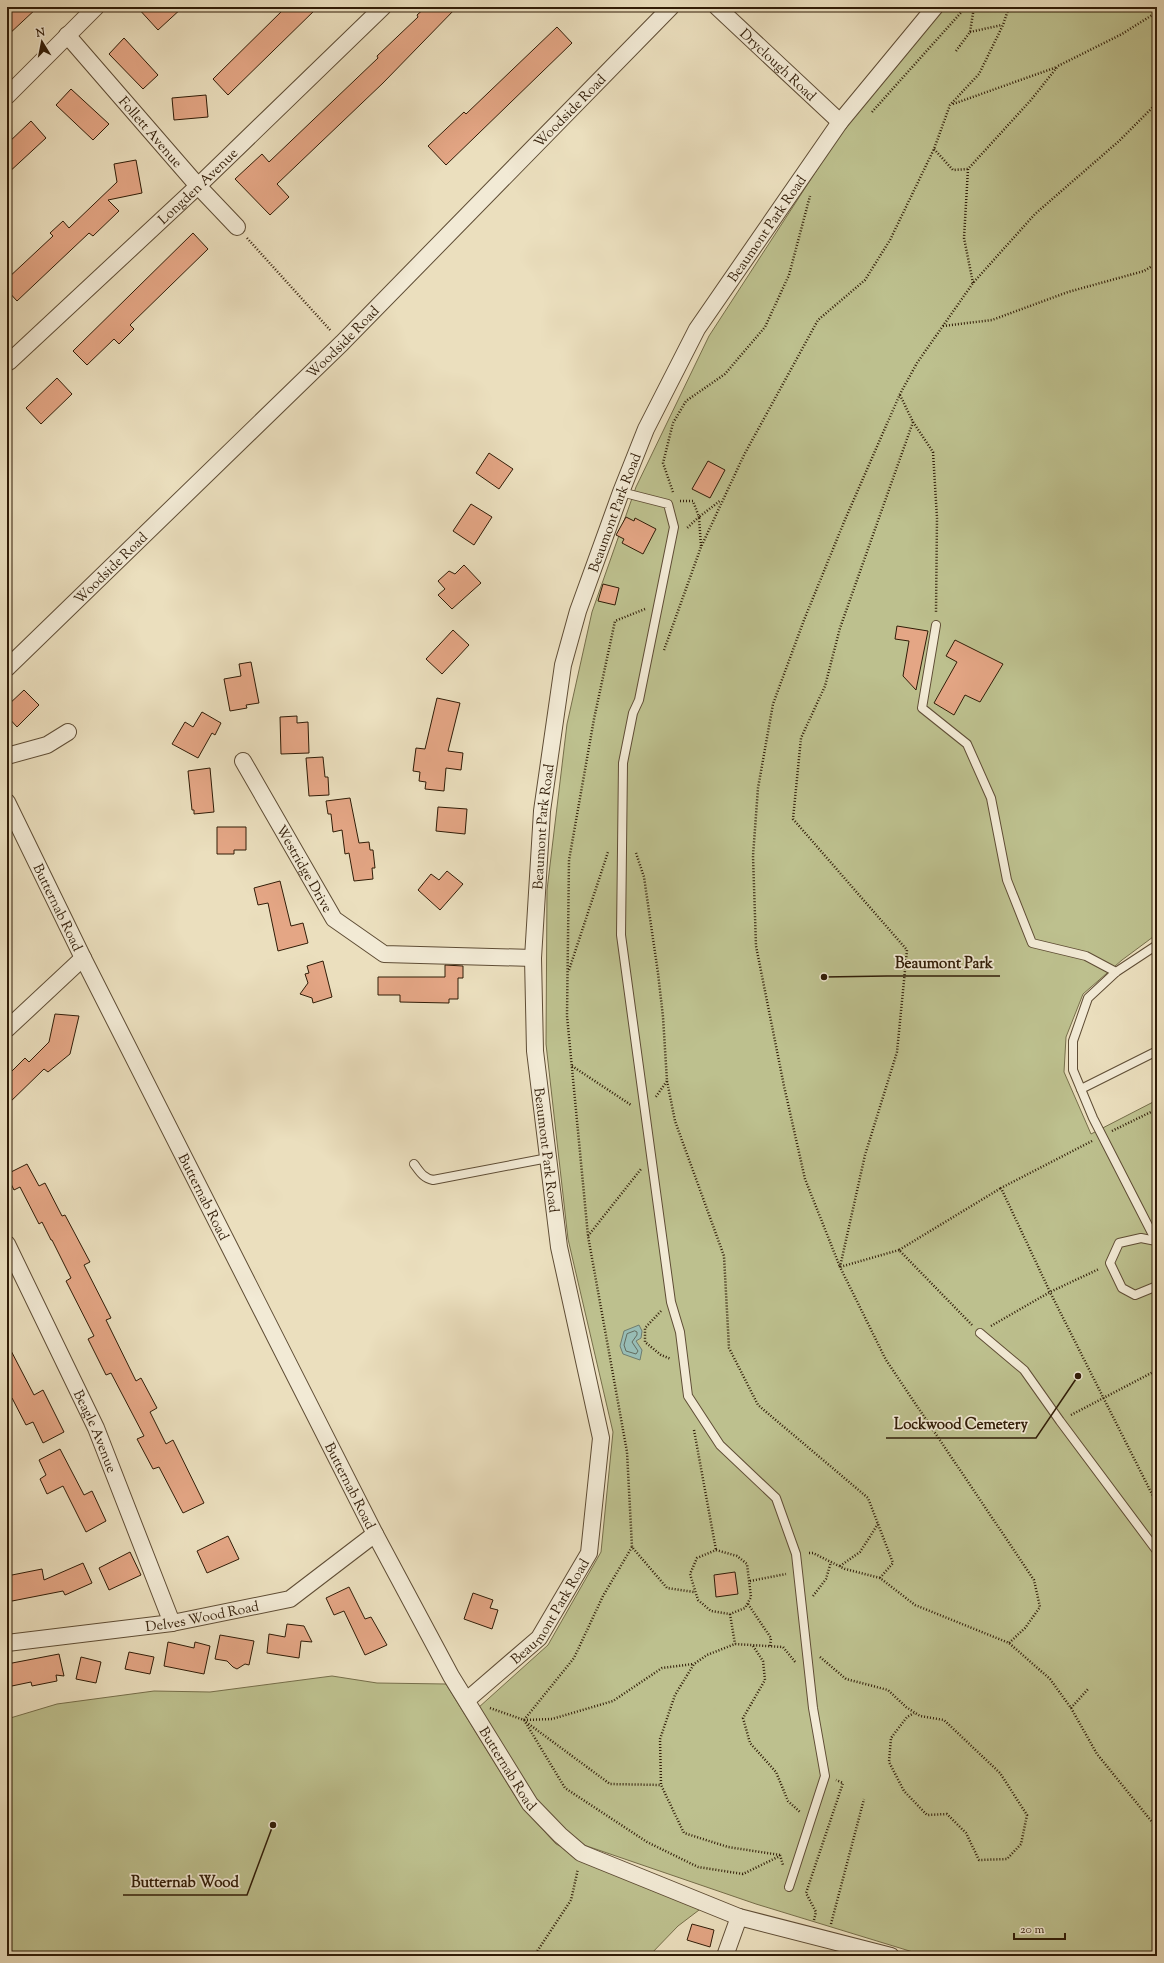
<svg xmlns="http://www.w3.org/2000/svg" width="1164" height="1963" font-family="'Sorts Mill Goudy',serif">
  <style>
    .green { fill: #bdc08e; stroke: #766e4a }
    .water { fill: #98bcb4; stroke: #6e7c6f }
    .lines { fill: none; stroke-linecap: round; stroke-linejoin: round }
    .shore { stroke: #646c5e; stroke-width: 1 }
    .building { fill: #e4a685; stroke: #301c07 }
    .lane-casing { stroke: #5f4d35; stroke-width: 10 }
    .street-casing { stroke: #5f4d35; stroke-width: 18 }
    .path { stroke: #301c07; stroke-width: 2.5; stroke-dasharray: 1 2; stroke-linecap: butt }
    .lane { stroke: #f2ead5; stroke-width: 8 }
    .street { stroke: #f2ead5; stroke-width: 16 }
    .labels { text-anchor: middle; stroke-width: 3.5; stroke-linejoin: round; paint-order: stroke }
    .street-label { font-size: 14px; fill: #301c07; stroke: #f2ead5 }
    .leader { fill: none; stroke: #301c07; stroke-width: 1.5 }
    .callout-dot { fill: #301c07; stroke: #f2ead5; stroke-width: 1.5 }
    .callout-label { font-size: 15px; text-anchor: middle; font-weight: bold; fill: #301c07; stroke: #f2ead5; stroke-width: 3.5; stroke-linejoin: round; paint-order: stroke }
  </style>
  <rect width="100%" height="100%" fill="#ebdfbe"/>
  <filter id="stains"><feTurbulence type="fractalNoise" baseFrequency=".005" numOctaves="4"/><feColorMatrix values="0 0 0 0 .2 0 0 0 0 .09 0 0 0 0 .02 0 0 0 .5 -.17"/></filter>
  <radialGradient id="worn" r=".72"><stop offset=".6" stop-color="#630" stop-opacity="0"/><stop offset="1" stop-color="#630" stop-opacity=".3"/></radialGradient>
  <g class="green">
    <polygon points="944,7 1157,7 1157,934 1122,960 1083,994 1066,1037 1064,1072 1091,1134 1157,1100 1157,1956 926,1956 756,1904 578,1843 533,1797 478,1708 548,1645 601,1552 613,1432 568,1239 546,1044 547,890 567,724 592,612 636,487 709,336 859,105"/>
    <polygon points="332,1676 377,1683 446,1684 522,1807 556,1844 618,1875 703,1907 678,1926 649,1956 7,1956 7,1719 57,1704 154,1691 210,1692"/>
  </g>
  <polygon class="water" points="639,1325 642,1331 641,1338 636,1341 642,1350 640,1360 623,1354 620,1346 624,1331"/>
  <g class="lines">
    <polygon class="shore" points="635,1331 637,1332 637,1335 632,1342 638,1351 636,1354 626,1351 624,1345 627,1334"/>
  </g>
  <g class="building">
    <polygon points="7,7 38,7 7,36"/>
    <polygon points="137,7 183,7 158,30"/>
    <polygon points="286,7 318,7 228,95 213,79"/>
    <polygon points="426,7 457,7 383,83 277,184 289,197 270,215 235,179 262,154 269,162 378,58 377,56 418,17 417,15"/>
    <polygon points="557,27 572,43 446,165 428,146 464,112 466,114"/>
    <polygon points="124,38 158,75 143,89 109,54"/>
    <polygon points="71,89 109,124 93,140 56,105"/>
    <polygon points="206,95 208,117 174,120 172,98"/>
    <polygon points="31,121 46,138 7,174 7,144"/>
    <polygon points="136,160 142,193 108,200 119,211 93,236 89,233 17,301 7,290 7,279 53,236 50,233 63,221 69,228 117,182 114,164"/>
    <polygon points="193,233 208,249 130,325 134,329 119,344 114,339 87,365 73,351"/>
    <polygon points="57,378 72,394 41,424 26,408"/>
    <polygon points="489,453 513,469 499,489 476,473"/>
    <polygon points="708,461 725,470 710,498 692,489"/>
    <polygon points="471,504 492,517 474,545 453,531"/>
    <polygon points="626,517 634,521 635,518 656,529 643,554 622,543 624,539 616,535"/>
    <polygon points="464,565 481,583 452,609 438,595 445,589 438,581 449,571 455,574"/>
    <polygon points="603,584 619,588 615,605 598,601"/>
    <polygon points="897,626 928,631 916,690 903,676 909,641 895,639"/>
    <polygon points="453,630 469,645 442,674 426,659"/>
    <polygon points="955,640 1003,664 980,702 965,695 954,715 934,703 957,662 946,656"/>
    <polygon points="251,662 259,703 246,705 247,708 230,711 224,679 241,676 239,664"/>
    <polygon points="24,690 39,705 17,727 7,716 7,706"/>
    <polygon points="437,698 460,703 448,751 463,753 461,770 446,768 444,791 425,789 426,782 419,781 420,772 413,771 416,748 425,749"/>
    <polygon points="202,712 221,723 215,735 212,733 198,758 172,744 185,722 193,727"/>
    <polygon points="297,716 297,723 308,722 309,753 281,754 280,717"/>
    <polygon points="323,757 325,777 328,777 329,795 309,796 306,758"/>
    <polygon points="210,768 214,812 194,814 194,810 192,810 188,771"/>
    <polygon points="350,798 359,843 369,842 370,850 373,850 375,868 372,868 373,879 354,881 349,853 345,854 342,830 333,832 331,814 328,814 326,801"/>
    <polygon points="438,807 467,809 465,834 436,831"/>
    <polygon points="217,827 246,827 246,850 234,850 234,854 217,854"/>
    <polygon points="447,871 463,884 440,910 418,890 431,874 439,880"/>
    <polygon points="280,881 291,926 303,923 308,943 278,951 268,903 258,905 254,888"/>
    <polygon points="323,961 332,997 313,1003 312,998 300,994 308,983 305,974 309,973 307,966"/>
    <polygon points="445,965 463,966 463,978 458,978 458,999 449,999 449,1003 400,1002 400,995 378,995 378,977 445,977"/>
    <polygon points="55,1014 79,1016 70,1054 48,1072 44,1069 7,1105 7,1076 25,1058 29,1062 49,1042"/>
    <polygon points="27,1164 39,1186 45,1183 62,1216 65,1215 82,1247 90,1262 84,1265 111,1318 106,1320 136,1381 141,1378 157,1408 150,1412 166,1444 173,1440 204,1503 183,1513 159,1467 153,1469 137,1439 144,1436 111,1373 106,1375 88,1339 94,1336 66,1281 71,1278 52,1240 51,1240 42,1222 39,1224 20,1187 14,1190 7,1176 7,1174"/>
    <polygon points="7,1343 34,1395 43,1390 64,1432 43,1443 33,1422 26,1425 12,1398 7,1401"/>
    <polygon points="60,1449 84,1495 92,1491 106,1521 86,1532 63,1486 47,1494 40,1479 46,1475 39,1460"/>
    <polygon points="228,1536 239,1559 207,1573 197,1551"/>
    <polygon points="130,1552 141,1575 109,1590 99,1568"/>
    <polygon points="83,1563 92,1583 65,1595 63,1591 7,1602 7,1576 42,1569 44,1580"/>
    <polygon points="735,1572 738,1594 716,1597 714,1575"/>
    <polygon points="349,1587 365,1619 371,1617 387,1645 365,1655 344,1611 334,1615 326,1598"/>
    <polygon points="473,1593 493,1600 490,1608 498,1610 492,1629 464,1619"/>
    <polygon points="287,1624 304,1626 312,1642 301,1641 299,1658 267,1653 269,1634 285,1637"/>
    <polygon points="220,1635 254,1641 249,1665 245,1664 237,1669 233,1667 227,1661 215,1659"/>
    <polygon points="168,1642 194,1648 195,1642 210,1646 204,1674 164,1666"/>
    <polygon points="129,1652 154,1657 150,1674 125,1669"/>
    <polygon points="59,1654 64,1676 56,1675 57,1681 32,1686 31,1682 7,1687 7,1664"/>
    <polygon points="81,1657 101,1662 96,1683 76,1679"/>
    <polygon points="692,1924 714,1930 710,1947 687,1940"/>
  </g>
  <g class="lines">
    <defs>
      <g id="lane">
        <polyline points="621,492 668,504 674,527 639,700 633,713 623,763 621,935 671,1302 680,1332 688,1396 720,1445 776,1498 796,1554 813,1708 825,1776 789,1887"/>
        <polyline points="936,625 922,708 967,744 991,798 1007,880 1032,943 1086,956 1116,972"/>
        <polyline points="1157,945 1116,972 1088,998 1073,1041 1073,1070 1093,1118 1157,1243"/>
        <polyline points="1081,1089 1157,1051"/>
        <path d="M414,1164C420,1172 423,1178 433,1180L548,1158"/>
        <polyline points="1156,1241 1141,1238 1119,1243 1110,1263 1122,1288 1135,1295 1157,1286"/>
        <polyline points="980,1333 1024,1370 1060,1421 1157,1551"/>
      </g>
      <g id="street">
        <path id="s1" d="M717,7L840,122"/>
        <path id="s2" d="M67,35L198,186L237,227"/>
        <polyline points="7,96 96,7"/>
        <path id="s3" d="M9,362L198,186L383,7"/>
        <path id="s4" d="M7,668L342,343L671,7"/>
        <polyline points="7,756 47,745 68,732"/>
        <path id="s5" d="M243,761L334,919L384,954L533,958"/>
        <path id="s6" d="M7,802L83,958L375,1534L451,1676L530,1804L560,1835L581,1853L739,1917L891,1956"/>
        <polyline points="7,1029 83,958"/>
        <path id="s7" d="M7,1244L96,1428L172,1623"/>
        <path id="s8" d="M7,1643L172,1623L290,1599L375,1534"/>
        <path id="s9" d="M467,1700L539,1638L589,1553L601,1438L559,1247L535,1051L533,958L542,811L563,665L578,611L621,492L646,429L697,329L840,122L935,7"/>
        <polyline points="725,1956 739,1917"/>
      </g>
    </defs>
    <use href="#lane" class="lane-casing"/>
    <use href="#street" class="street-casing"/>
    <g class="path">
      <polyline points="970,32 1002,25"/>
      <polyline points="956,51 970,32 974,7"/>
      <polyline points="953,104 1057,67"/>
      <polyline points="872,112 966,7"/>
      <polyline points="934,149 953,170 968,169"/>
      <polyline points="247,238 331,331"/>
      <polyline points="973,283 964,238 968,169 1031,100 1058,66 1122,34 1157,12"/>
      <polyline points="943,326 992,320 1068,292 1144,271 1157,263"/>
      <polyline points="900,395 913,422 933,452 937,518 936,612"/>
      <polyline points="913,422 840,628 825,686 801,738 793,819 907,950 897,1052 865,1155 840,1267 886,1360 1034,1580 1040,1607 1025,1628 1009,1643"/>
      <polyline points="673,492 663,463 673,423 686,401 725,374 765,327 789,275 810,196"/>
      <polyline points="680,501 693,501 699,517 687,528"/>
      <polyline points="701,546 699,517 721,500"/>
      <polyline points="645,609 615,621 594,719 569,860 567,1016 588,1236 627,1452 632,1547 667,1588 694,1592"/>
      <polyline points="664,650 701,547 744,455 818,320 865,280 890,240 934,149 950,105 979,74 1003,25 1009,7"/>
      <polyline points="636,853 644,877 658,973 663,1017 667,1081 655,1098"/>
      <polyline points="569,970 608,852"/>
      <polyline points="572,1066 631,1105"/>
      <polyline points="667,1081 675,1121 724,1256 729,1348 758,1405 868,1498 893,1563 880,1578"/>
      <polyline points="1112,1131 1157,1109"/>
      <polyline points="1092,1141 1001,1188 1050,1292 1157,1504"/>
      <polyline points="588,1236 641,1169"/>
      <polyline points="899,1250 840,1267 805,1179 784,1086 756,946 753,856 758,788 773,704 804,620 844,522 900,394 917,363 973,283 1035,214 1119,141 1157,103"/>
      <polyline points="661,1311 645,1328 645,1342 661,1355 671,1359"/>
      <polyline points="972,1325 899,1250 1001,1188"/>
      <polyline points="991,1326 1050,1292 1099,1269"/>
      <polyline points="1071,1415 1157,1370"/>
      <polyline points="694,1430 716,1550"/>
      <polygon points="716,1550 737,1556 747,1564 751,1597 745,1608 730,1614 711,1611 698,1600 690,1574 697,1558"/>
      <polyline points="809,1553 813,1553 845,1569 880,1578 915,1605 1009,1643 1050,1679 1071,1708 1097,1754 1157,1828"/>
      <polyline points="840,1566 860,1552 878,1524"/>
      <polyline points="750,1581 786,1574"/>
      <polyline points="813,1596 826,1579 831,1562"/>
      <polyline points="748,1604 771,1638 770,1647"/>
      <polyline points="730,1614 735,1644"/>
      <polyline points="753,1646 763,1661 765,1680 743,1718 750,1743 776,1772 788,1801 801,1813"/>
      <polyline points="820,1657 846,1679 888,1690 906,1707 920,1716 944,1720 1000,1773 1027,1815 1021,1844 1007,1859 979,1860 966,1833 947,1814 927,1815 904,1791 889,1762 891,1738 907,1717 914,1713"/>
      <polyline points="490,1708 524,1720 565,1788 647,1842 698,1867 743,1874 780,1856"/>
      <polyline points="1071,1708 1089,1688"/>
      <polyline points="524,1720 574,1658 603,1596 632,1547"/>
      <polyline points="524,1720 552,1719 613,1701 662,1668 693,1664"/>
      <polyline points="526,1722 610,1784 661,1785"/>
      <polyline points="780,1855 728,1847 684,1833 661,1785 660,1739 675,1695 694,1664 707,1655 735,1644 783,1647 796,1663"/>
      <polyline points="780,1855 783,1865"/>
      <polyline points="814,1920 816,1912 806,1893 843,1783 836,1780"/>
      <polyline points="831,1924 864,1799"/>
      <polyline points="534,1956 571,1900 578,1869"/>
    </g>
    <use href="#lane" class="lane"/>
    <use href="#street" class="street"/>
  </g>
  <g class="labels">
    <g class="street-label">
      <text dy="5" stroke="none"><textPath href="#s1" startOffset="84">Dryclough Road</textPath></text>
      <text dy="5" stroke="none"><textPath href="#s4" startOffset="792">Woodside Road</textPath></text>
      <text dy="5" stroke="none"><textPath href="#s2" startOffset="128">Follett Avenue</textPath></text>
      <text dy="5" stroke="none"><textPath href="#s3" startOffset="258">Longden Avenue</textPath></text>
      <text dy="5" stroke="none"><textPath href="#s9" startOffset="1575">Beaumont Park Road</textPath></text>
      <text dy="5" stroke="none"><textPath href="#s4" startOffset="468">Woodside Road</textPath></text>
      <text dy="5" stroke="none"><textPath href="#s9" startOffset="1251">Beaumont Park Road</textPath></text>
      <text dy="5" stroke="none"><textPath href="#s4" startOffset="144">Woodside Road</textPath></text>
      <text dy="5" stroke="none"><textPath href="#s9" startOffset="927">Beaumont Park Road</textPath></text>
      <text dy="5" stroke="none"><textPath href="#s5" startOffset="124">Westridge Drive</textPath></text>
      <text dy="5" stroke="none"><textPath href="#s6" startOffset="117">Butternab Road</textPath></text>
      <text transform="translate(547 1150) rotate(83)" y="5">Beaumont Park Road</text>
      <text dy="5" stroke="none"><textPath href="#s6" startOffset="441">Butternab Road</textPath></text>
      <text dy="5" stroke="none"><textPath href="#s7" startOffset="207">Beagle Avenue</textPath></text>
      <text dy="5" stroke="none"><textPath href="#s6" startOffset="765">Butternab Road</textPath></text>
      <text dy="5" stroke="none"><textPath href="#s9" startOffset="123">Beaumont Park Road</textPath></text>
      <text dy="5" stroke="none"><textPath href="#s8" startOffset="197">Delves Wood Road</textPath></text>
      <text dy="5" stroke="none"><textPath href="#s6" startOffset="1089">Butternab Road</textPath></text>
    </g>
  </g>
  <path class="leader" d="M824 977L887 976H1000M1078 1376L1036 1438H886M273 1825L247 1895H123"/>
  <g class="callout-dot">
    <circle cx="824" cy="977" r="4"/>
    <circle cx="1078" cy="1376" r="4"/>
    <circle cx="273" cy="1825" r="4"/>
  </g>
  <g class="callout-label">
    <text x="944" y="968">Beaumont Park</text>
    <text x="961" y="1429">Lockwood Cemetery</text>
    <text x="185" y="1887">Butternab Wood</text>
  </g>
  <rect width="1164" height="1963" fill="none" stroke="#ebdfbe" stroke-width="24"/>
  <rect x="8" y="8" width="1148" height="1947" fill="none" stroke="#301c07" stroke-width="2"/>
  <rect x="12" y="12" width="1140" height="1939" fill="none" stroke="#301c07"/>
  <g transform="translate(42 42) rotate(350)" stroke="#f2ead5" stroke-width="3" paint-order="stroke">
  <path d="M0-3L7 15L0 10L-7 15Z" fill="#301c07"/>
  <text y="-6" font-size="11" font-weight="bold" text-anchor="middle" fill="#301c07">N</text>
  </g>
  <path d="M1014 1933v6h51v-6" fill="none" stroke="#301c07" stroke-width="2"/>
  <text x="1020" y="1933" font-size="12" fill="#301c07" stroke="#f2ead5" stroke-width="3" paint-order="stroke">20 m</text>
  <rect width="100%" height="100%" filter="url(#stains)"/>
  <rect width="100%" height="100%" fill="url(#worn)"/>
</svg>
